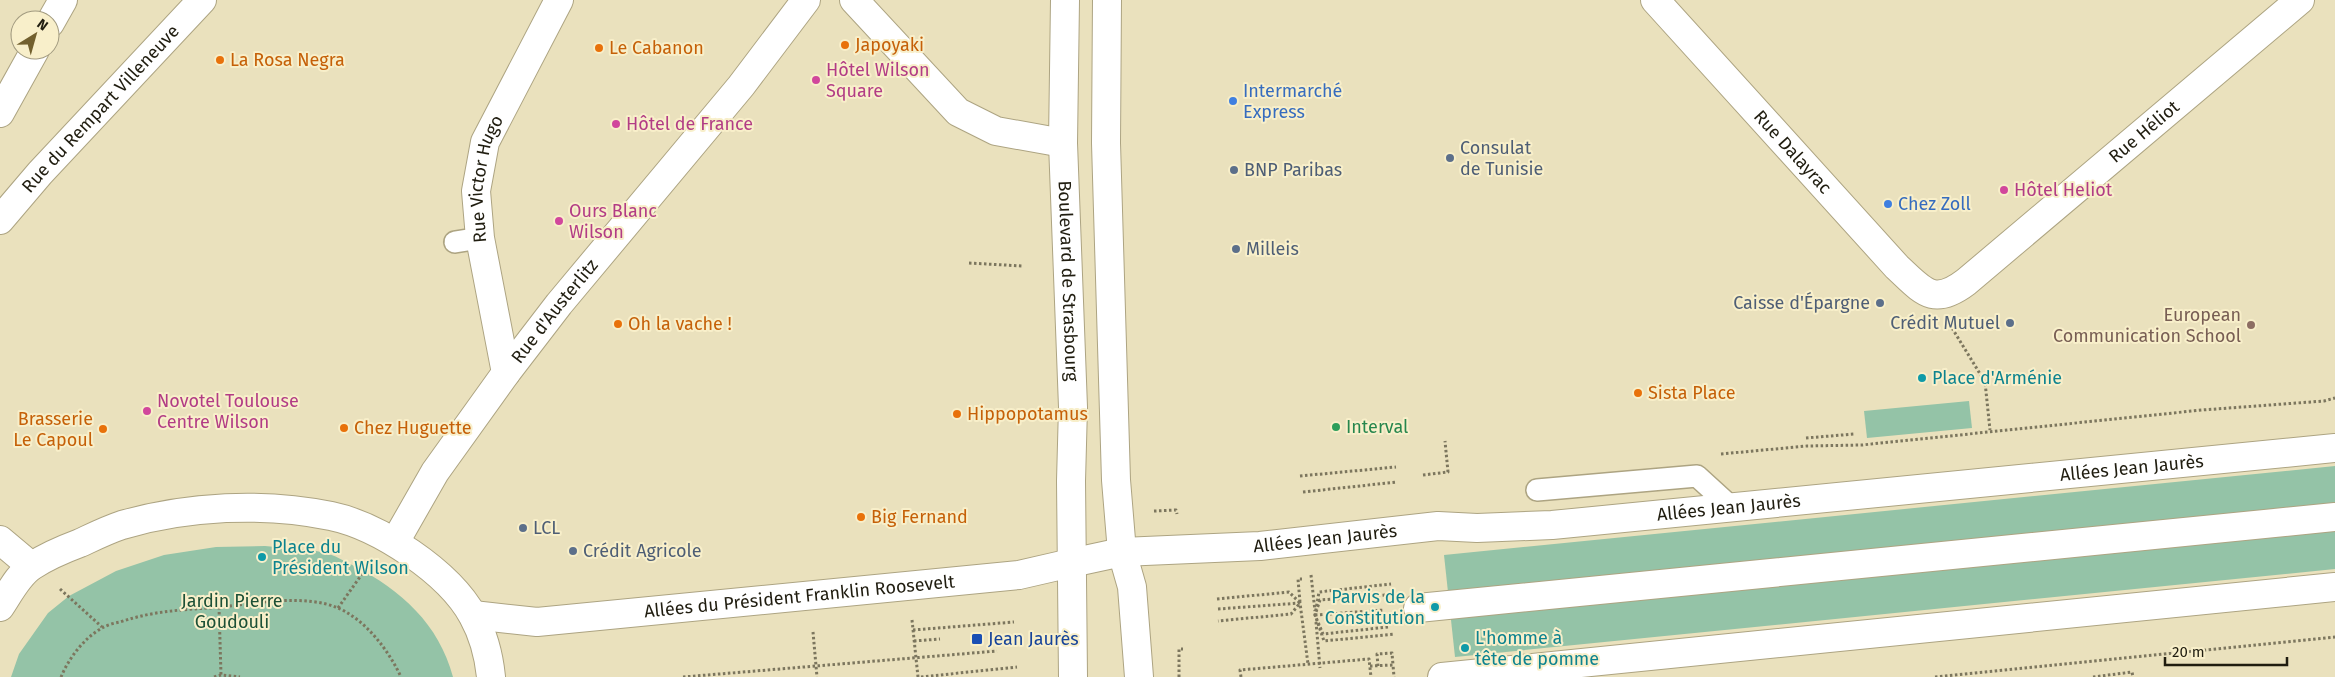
<svg xmlns="http://www.w3.org/2000/svg" width="2335" height="677" font-family="'Fira Sans',sans-serif">
  <style>
    .green { fill: #94c3a7 }
    .lines { fill: none; stroke-linecap: round; stroke-linejoin: round }
    .lane-casing { stroke: #ada482; stroke-width: 24 }
    .street-casing { stroke: #ada482; stroke-width: 30 }
    .primary-casing { stroke: #ada482; stroke-width: 30 }
    .path { stroke: #7c765e; stroke-width: 3; stroke-dasharray: 2.5 2.5; stroke-linecap: butt }
    .lane { stroke: #fff; stroke-width: 21 }
    .street { stroke: #fff; stroke-width: 28 }
    .primary { stroke: #fff; stroke-width: 28 }
    .food-dot { fill: #e8710a; stroke: #f8efca; stroke-width: 2 }
    .hotel-dot { fill: #d1479c; stroke: #f8efca; stroke-width: 2 }
    .shop-dot { fill: #3f7fe0; stroke: #f8efca; stroke-width: 2 }
    .service-dot { fill: #5c6f8a; stroke: #f8efca; stroke-width: 2 }
    .education-dot { fill: #8d6e63; stroke: #f8efca; stroke-width: 2 }
    .culture-dot { fill: #0f9aa8; stroke: #f8efca; stroke-width: 2 }
    .leisure-dot { fill: #2e9e5b; stroke: #f8efca; stroke-width: 2 }
    .transit-dot { fill: #1a4fb4; stroke: #f8efca; stroke-width: 2 }
    .labels { text-anchor: middle; stroke-width: 4; stroke-linejoin: round; paint-order: stroke }
    .food-label { font-size: 18px; fill: #c56008; stroke: #f8efca; text-anchor: start }
    .hotel-label { font-size: 18px; fill: #b23c85; stroke: #f8efca; text-anchor: start }
    .shop-label { font-size: 18px; fill: #366cbe; stroke: #f8efca; text-anchor: start }
    .street-label { font-size: 18px; fill: #201d10; stroke: #f8efca }
    .service-label { font-size: 18px; fill: #4e5e75; stroke: #f8efca; text-anchor: start }
    .education-label { font-size: 18px; fill: #785e54; stroke: #f8efca; text-anchor: end }
    .culture-label { font-size: 18px; fill: #0d838f; stroke: #f8efca; text-anchor: start }
    .leisure-label { font-size: 18px; fill: #27864d; stroke: #f8efca; text-anchor: start }
    .park-label { font-size: 18px; fill: #1c5036; stroke: #f8efca }
    .transit-label { font-size: 18px; fill: #164399; stroke: #f8efca; text-anchor: start }
  </style>
  <rect width="100%" height="100%" fill="#eae1bd"/>
  <g class="green">
    <polygon points="1969,401 1972,428 1867,438 1864,411"/>
    <polygon points="2335,466 2335,569 1455,657 1444,555"/>
    <path d="M265,546C286,548 309,548 329,554C338,557 346,562 354,566C401,590 439,624 453,677H11L19,654L48,613L69,596L116,571L164,555L216,547Z"/>
  </g>
  <g class="lines">
    <defs>
      <g id="lane">
        <polyline points="455,242 480,238"/>
        <polyline points="1537,490 1697,476 1731,507"/>
      </g>
      <g id="street">
        <polyline points="854,0 958,112 996,131 1063,143"/>
        <path id="s1" d="M1655,0L1897,267C1923,291 1933,307 1966,282L2300,0"/>
        <polyline points="50,23 63,0"/>
        <polyline points="0,113 35,50"/>
        <path id="s2" d="M0,220L40,173L202,0"/>
        <path id="s3" d="M506,373L480,238L476,191L485,142L559,0"/>
        <polyline points="0,540 31,566"/>
        <path id="s4" d="M395,542L435,472L506,373L559,304L741,86L806,0"/>
        <path d="M0,607C9,594 18,575 32,566C47,556 64,549 80,543C93,537 107,530 122,525C187,506 264,502 331,516C379,526 449,572 473,616C483,634 489,657 491,677"/>
        <polyline points="1418,608 2335,517"/>
        <path id="s5" d="M473,615L537,622L1019,575L1071,563"/>
      </g>
      <g id="primary">
        <path id="s6" d="M1065,0L1063,143L1073,407L1071,481L1073,677"/>
        <polyline points="1107,0 1106,143 1116,480 1122,552 1132,587 1139,677"/>
        <path id="s7" d="M1071,563L1122,552L1260,546L1438,526L1477,528L1552,525L2335,448"/>
        <polyline points="1442,677 2335,587"/>
      </g>
    </defs>
    <use href="#lane" class="lane-casing"/>
    <use href="#street" class="street-casing"/>
    <use href="#primary" class="primary-casing"/>
    <g class="path">
      <polyline points="969,263 1022,266"/>
      <polyline points="1952,328 1985,382 1990,430"/>
      <polyline points="1806,438 1854,434"/>
      <polyline points="1721,454 1807,446 1862,445 2202,410 2324,401 2335,398"/>
      <polyline points="1423,475 1448,472 1445,441"/>
      <polyline points="1300,476 1396,467"/>
      <polyline points="1303,492 1397,482"/>
      <polyline points="1154,511 1176,510 1177,514"/>
      <polyline points="1311,575 1315,611"/>
      <polyline points="60,589 102,627"/>
      <polyline points="1385,595 1320,600 1315,615 1319,592 1391,584"/>
      <polyline points="1217,599 1289,592 1300,603 1291,614 1218,621"/>
      <polyline points="1300,602 1298,579 1302,579"/>
      <polyline points="219,607 221,675"/>
      <polyline points="338,608 367,567"/>
      <polyline points="1218,609 1300,603 1308,664"/>
      <polyline points="1315,615 1384,610"/>
      <polyline points="912,620 918,677"/>
      <polyline points="1316,622 1320,668"/>
      <polyline points="1388,627 1323,634 1315,615 1324,641 1395,634"/>
      <polyline points="913,630 1014,622"/>
      <polyline points="813,632 817,677"/>
      <polyline points="914,641 940,639"/>
      <polyline points="1370,666 1393,665 1394,677"/>
      <polyline points="1378,666 1377,654 1392,653 1393,665"/>
      <path d="M61,677C69,658 84,638 102,628C107,625 114,623 120,622C156,610 184,610 221,607C256,603 305,594 338,608C366,620 389,651 401,677"/>
      <polyline points="214,677 221,675 240,677"/>
      <polyline points="683,677 997,651"/>
      <polyline points="921,677 1017,667"/>
      <polyline points="1179,677 1179,649 1183,649"/>
      <polyline points="1241,677 1240,670 1369,659 1371,677"/>
      <polyline points="1935,677 2335,637"/>
      <polyline points="2093,677 2132,672 2133,677"/>
    </g>
    <use href="#lane" class="lane"/>
    <use href="#street" class="street"/>
    <use href="#primary" class="primary"/>
  </g>
  <g class="food-dot">
    <circle cx="845" cy="45" r="5"/>
    <circle cx="599" cy="48" r="5"/>
    <circle cx="220" cy="60" r="5"/>
    <circle cx="618" cy="324" r="5"/>
    <circle cx="1638" cy="393" r="5"/>
    <circle cx="957" cy="414" r="5"/>
    <circle cx="344" cy="428" r="5"/>
    <circle cx="103" cy="429" r="5"/>
    <circle cx="861" cy="517" r="5"/>
  </g>
  <g class="hotel-dot">
    <circle cx="816" cy="80" r="5"/>
    <circle cx="616" cy="124" r="5"/>
    <circle cx="2004" cy="190" r="5"/>
    <circle cx="559" cy="221" r="5"/>
    <circle cx="147" cy="411" r="5"/>
  </g>
  <g class="shop-dot">
    <circle cx="1233" cy="101" r="5"/>
    <circle cx="1888" cy="204" r="5"/>
  </g>
  <g class="service-dot">
    <circle cx="1450" cy="158" r="5"/>
    <circle cx="1234" cy="170" r="5"/>
    <circle cx="1236" cy="249" r="5"/>
    <circle cx="1880" cy="303" r="5"/>
    <circle cx="2010" cy="323" r="5"/>
    <circle cx="523" cy="528" r="5"/>
    <circle cx="573" cy="551" r="5"/>
  </g>
  <circle class="education-dot" cx="2251" cy="325" r="5"/>
  <g class="culture-dot">
    <circle cx="1922" cy="378" r="5"/>
    <circle cx="262" cy="557" r="5"/>
    <circle cx="1435" cy="607" r="5"/>
    <circle cx="1465" cy="648" r="5"/>
  </g>
  <circle class="leisure-dot" cx="1336" cy="427" r="5"/>
  <rect class="transit-dot" x="971" y="633" width="12" height="12" rx="2.5"/>
  <g class="labels">
    <g class="food-label">
      <text x="855" y="51">Japoyaki</text>
      <text x="609" y="54">Le Cabanon</text>
      <text x="230" y="66">La Rosa Negra</text>
      <text x="628" y="330">Oh la vache !</text>
      <text x="1648" y="399">Sista Place</text>
      <text x="967" y="420">Hippopotamus</text>
      <text x="93" y="425" text-anchor="end">Brasserie<tspan x="93" dy="21">Le Capoul</tspan></text>
      <text x="354" y="434">Chez Huguette</text>
      <text x="871" y="523">Big Fernand</text>
    </g>
    <g class="hotel-label">
      <text x="826" y="76">Hôtel Wilson<tspan x="826" dy="21">Square</tspan></text>
      <text x="626" y="130">Hôtel de France</text>
      <text x="2014" y="196">Hôtel Heliot</text>
      <text x="569" y="217">Ours Blanc<tspan x="569" dy="21">Wilson</tspan></text>
      <text x="157" y="407">Novotel Toulouse<tspan x="157" dy="21">Centre Wilson</tspan></text>
    </g>
    <g class="shop-label">
      <text x="1243" y="97">Intermarché<tspan x="1243" dy="21">Express</tspan></text>
      <text x="1898" y="210">Chez Zoll</text>
    </g>
    <g class="street-label">
      <text dy="6" stroke="none"><textPath href="#s2" startOffset="150">Rue du Rempart Villeneuve</textPath></text>
      <text dy="6" stroke="none"><textPath href="#s1" startOffset="675">Rue Héliot</textPath></text>
      <text dy="6" stroke="none"><textPath href="#s1" startOffset="205">Rue Dalayrac</textPath></text>
      <text dy="6" stroke="none"><textPath href="#s3" startOffset="198">Rue Victor Hugo</textPath></text>
      <text dy="6" stroke="none"><textPath href="#s6" startOffset="281">Boulevard de Strasbourg</textPath></text>
      <text dy="6" stroke="none"><textPath href="#s4" startOffset="281">Rue d'Austerlitz</textPath></text>
      <text dy="6" stroke="none"><textPath href="#s7" startOffset="1066">Allées Jean Jaurès</textPath></text>
      <text dy="6" stroke="none"><textPath href="#s7" startOffset="661">Allées Jean Jaurès</textPath></text>
      <text dy="6" stroke="none"><textPath href="#s7" startOffset="256">Allées Jean Jaurès</textPath></text>
      <text dy="6" stroke="none"><textPath href="#s5" startOffset="328">Allées du Président Franklin Roosevelt</textPath></text>
    </g>
    <g class="service-label">
      <text x="1460" y="154">Consulat<tspan x="1460" dy="21">de Tunisie</tspan></text>
      <text x="1244" y="176">BNP Paribas</text>
      <text x="1246" y="255">Milleis</text>
      <text x="1870" y="309" text-anchor="end">Caisse d'Épargne</text>
      <text x="2000" y="329" text-anchor="end">Crédit Mutuel</text>
      <text x="533" y="534">LCL</text>
      <text x="583" y="557">Crédit Agricole</text>
    </g>
    <g class="education-label">
      <text x="2241" y="321">European<tspan x="2241" dy="21">Communication School</tspan></text>
    </g>
    <g class="culture-label">
      <text x="1932" y="384">Place d'Arménie</text>
      <text x="272" y="553">Place du<tspan x="272" dy="21">Président Wilson</tspan></text>
      <text x="1425" y="603" text-anchor="end">Parvis de la<tspan x="1425" dy="21">Constitution</tspan></text>
      <text x="1475" y="644">L'homme à<tspan x="1475" dy="21">tête de pomme</tspan></text>
    </g>
    <g class="leisure-label">
      <text x="1346" y="433">Interval</text>
    </g>
    <g class="park-label">
      <text x="232" y="607">Jardin Pierre<tspan x="232" dy="21">Goudouli</tspan></text>
    </g>
    <g class="transit-label">
      <text x="988" y="645">Jean Jaurès</text>
    </g>
  </g>
  <g transform="translate(35 35) rotate(37)"><circle r="24" fill="#f8efca" stroke="#a29b80"/>
  <path d="M0-4L9 19L0 12L-9 19Z" fill="#72602e"/>
  <text y="-8" font-size="14" font-weight="bold" text-anchor="middle" fill="#201d10">N</text>
  </g>
  <path d="M2165 657v8h122v-8" fill="none" stroke="#201d10" stroke-width="2.5"/>
  <text x="2172" y="657" font-size="15" fill="#201d10" stroke="#f8efca" stroke-width="4" paint-order="stroke">20 m</text>
</svg>
